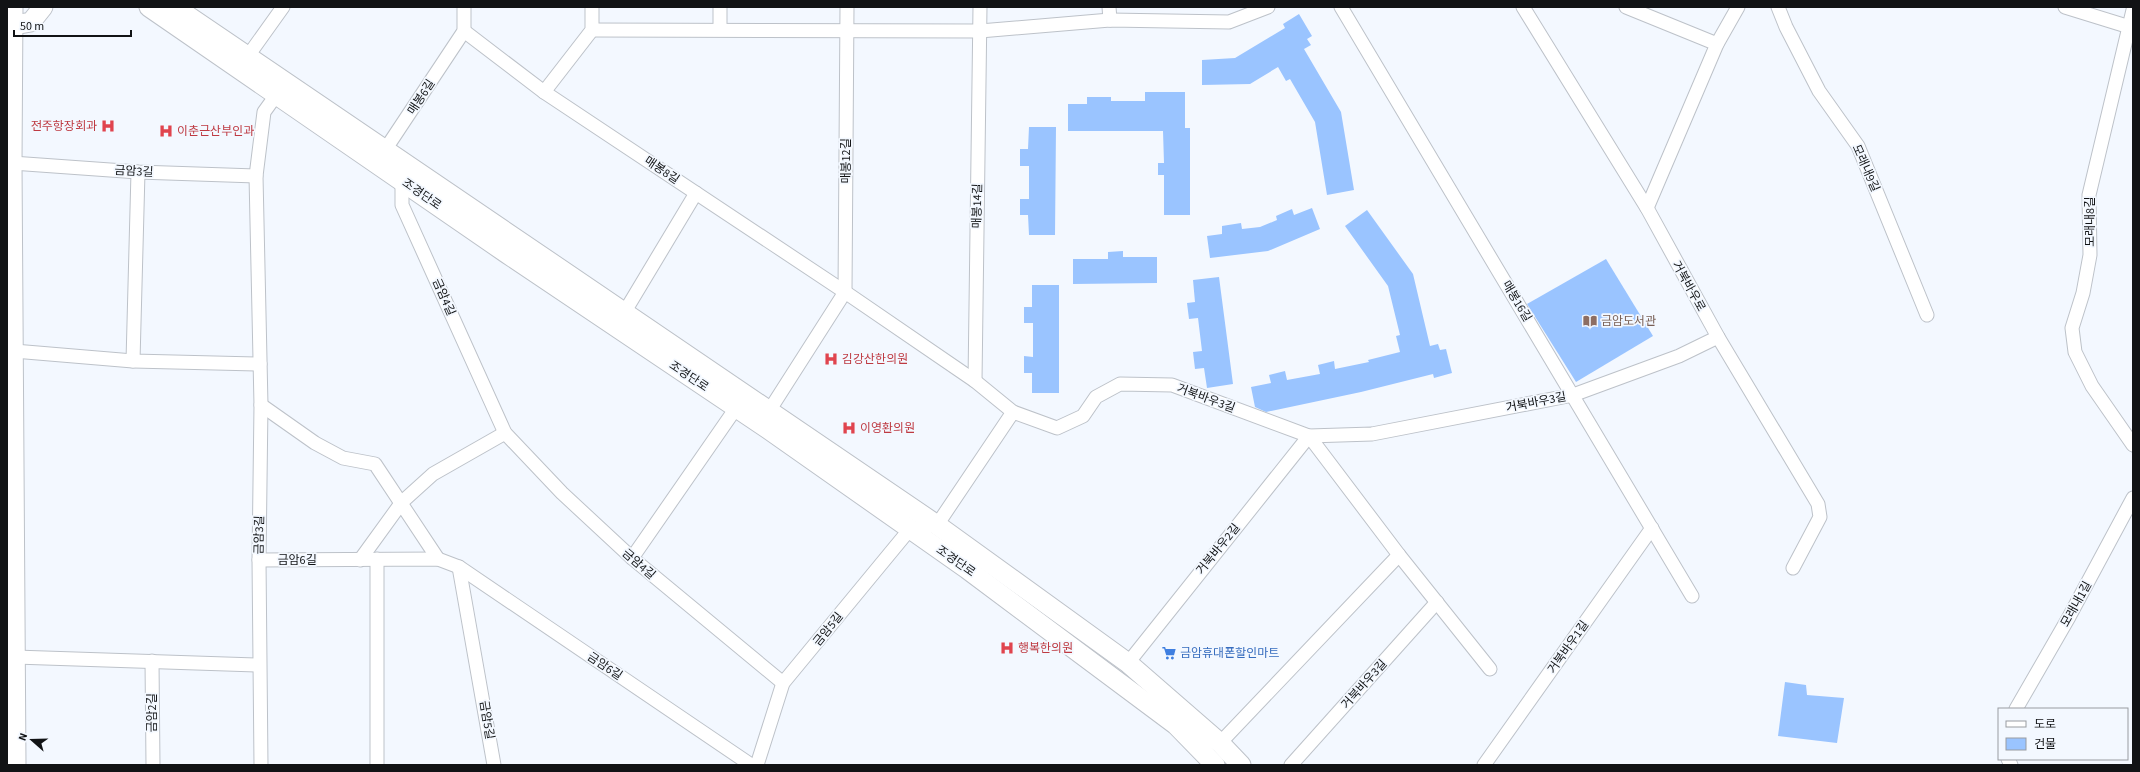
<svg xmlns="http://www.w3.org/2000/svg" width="2140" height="772" font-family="'Source Sans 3','Noto Sans KR',sans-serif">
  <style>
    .building { fill: #9ac4ff }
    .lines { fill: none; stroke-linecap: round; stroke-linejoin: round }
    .street-casing { stroke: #bdc2c9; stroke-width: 15 }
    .secondary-casing { stroke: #bdc2c9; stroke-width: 21 }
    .street { stroke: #fff; stroke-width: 13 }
    .secondary { stroke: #fff; stroke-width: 19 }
    .labels { text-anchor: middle; stroke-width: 3.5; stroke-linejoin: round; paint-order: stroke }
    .street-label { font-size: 12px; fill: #111315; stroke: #f3f8ff }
    .health-label { font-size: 12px; fill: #be3a42; stroke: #f3f8ff; text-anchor: start }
    .education-label { font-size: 12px; fill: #785e54; stroke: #f3f8ff; text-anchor: start }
    .shop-label { font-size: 12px; fill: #366cbe; stroke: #f3f8ff; text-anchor: start }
  </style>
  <rect width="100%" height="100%" fill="#f3f8ff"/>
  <g class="building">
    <polygon points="1299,14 1312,36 1307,39 1311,45 1304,49 1341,112 1354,190 1327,195 1315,122 1290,79 1286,81 1278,67 1250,84 1202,85 1202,60 1235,58 1285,28 1283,24"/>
    <polygon points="1145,92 1185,92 1185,128 1190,128 1190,215 1164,215 1164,175 1158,175 1158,163 1164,163 1163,131 1068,131 1068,104 1087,104 1087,97 1111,97 1111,101 1145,101"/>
    <polygon points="1029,127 1056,127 1055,235 1029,235 1028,215 1020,215 1020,199 1029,199 1029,166 1020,166 1020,149 1028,149"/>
    <polygon points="1312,208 1320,229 1268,251 1210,258 1207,236 1222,234 1222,226 1241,223 1242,229 1260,227 1277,220 1276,216 1292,209 1294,215"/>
    <polygon points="1367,210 1413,274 1430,346 1438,344 1440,350 1446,349 1452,373 1434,378 1433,374 1361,392 1266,412 1255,407 1251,387 1271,383 1269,375 1285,371 1287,380 1320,374 1318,365 1334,361 1335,369 1369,362 1368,360 1400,352 1396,336 1400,335 1388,286 1345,226"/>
    <polygon points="1123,251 1123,257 1157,257 1157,283 1073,284 1073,259 1108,259 1108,252"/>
    <polygon points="1606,259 1653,336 1576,382 1527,304"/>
    <polygon points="1219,277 1233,384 1207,388 1204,368 1195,369 1193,352 1202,351 1198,318 1189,319 1187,303 1195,302 1193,280"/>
    <polygon points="1032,285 1059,285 1059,393 1032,393 1032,373 1024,373 1024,356 1033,357 1033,323 1024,323 1024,307 1032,307"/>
    <polygon points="1785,682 1806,685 1807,695 1844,698 1837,743 1778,736"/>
  </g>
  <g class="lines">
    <defs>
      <g id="street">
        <polyline points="1109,7 1110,20"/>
        <polyline points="1341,7 1692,596"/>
        <polyline points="1523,7 1647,208 1718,337 1818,504 1820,517 1793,568"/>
        <polyline points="1626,7 1717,44"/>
        <polyline points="1778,7 1786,27 1819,91 1858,146 1927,315"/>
        <polyline points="2065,7 2133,28"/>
        <polyline points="2133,10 2089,195 2090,255 2083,293 2072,328 2075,352 2092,386 2133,445"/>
        <polyline points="720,29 720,7"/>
        <polyline points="592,30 980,31 1110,20 1229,22 1268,7"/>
        <polyline points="464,31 544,92 845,292 975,381 1013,412"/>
        <polyline points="248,56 283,7"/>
        <polyline points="544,92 592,30 592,7"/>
        <polyline points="381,156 464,31 464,7"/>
        <polyline points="12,163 138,172 256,176"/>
        <polyline points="402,181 402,205 505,433 562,493 632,558 783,683"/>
        <polyline points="1647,208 1717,44 1738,7"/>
        <polyline points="624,313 696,193"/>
        <polyline points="14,351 133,361 260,364"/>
        <polyline points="133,361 138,172"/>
        <polyline points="975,381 980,7"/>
        <polyline points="261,405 315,443 343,458 375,464 438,559"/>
        <polyline points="769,411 845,292 847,7"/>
        <polyline points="632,558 736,408"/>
        <polyline points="259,560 438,559 459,567 751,765"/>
        <polyline points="360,560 402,502 433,474 505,433"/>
        <polyline points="459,567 494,765"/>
        <polyline points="15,657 259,665"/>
        <polyline points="152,661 153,765"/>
        <polyline points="1128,663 1309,436 1399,555 1490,669"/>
        <polyline points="2016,709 2069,617 2133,498"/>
        <polyline points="1220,743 1399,555"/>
        <polyline points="2008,759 2011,765"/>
        <polyline points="261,765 259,560 261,405 256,176 264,112 277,94"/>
        <polyline points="377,765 377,559"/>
        <polyline points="757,765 783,683 910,529 937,525 1013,412 1057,428 1083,416 1096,397 1120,384 1172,385 1309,436 1372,434 1573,395 1679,356 1718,337"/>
        <polyline points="1291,765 1437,602"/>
        <polyline points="1484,765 1652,528"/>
      </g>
      <g id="secondary">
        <polyline points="13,7 12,163 16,765"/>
        <polyline points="149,7 506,253 768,429 967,569 1176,725 1215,765"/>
        <polyline points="175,7 937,525 1128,663 1220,743 1241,765"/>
        <polyline points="14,25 31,22 43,7"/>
      </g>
    </defs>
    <use href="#street" class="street-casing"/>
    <use href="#secondary" class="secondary-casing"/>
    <use href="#street" class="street"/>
    <use href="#secondary" class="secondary"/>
  </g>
  <defs>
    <symbol id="hospital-bare" viewBox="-9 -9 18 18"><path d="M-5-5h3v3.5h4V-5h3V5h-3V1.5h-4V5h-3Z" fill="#e0444e" stroke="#f3f8ff" stroke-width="2.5" paint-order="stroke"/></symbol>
    <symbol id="library-bare" viewBox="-9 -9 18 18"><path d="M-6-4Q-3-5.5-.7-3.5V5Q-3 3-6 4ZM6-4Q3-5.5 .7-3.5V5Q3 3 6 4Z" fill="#8d6e63" stroke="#f3f8ff" stroke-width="2.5" paint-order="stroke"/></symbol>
    <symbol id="supermarket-bare" viewBox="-9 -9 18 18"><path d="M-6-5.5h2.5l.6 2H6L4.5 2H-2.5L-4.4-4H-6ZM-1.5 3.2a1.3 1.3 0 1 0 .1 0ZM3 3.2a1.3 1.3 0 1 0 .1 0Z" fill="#3f7fe0" stroke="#f3f8ff" stroke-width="2.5" paint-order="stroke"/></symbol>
  </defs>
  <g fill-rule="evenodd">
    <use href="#hospital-bare" x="98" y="116" width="20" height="20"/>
    <use href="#hospital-bare" x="156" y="121" width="20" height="20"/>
    <use href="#library-bare" x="1580" y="311" width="20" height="20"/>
    <use href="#hospital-bare" x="821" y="349" width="20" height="20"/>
    <use href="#hospital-bare" x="839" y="418" width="20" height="20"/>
    <use href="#hospital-bare" x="997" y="638" width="20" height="20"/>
    <use href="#supermarket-bare" x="1159" y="643" width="20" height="20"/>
  </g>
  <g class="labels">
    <g class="street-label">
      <text transform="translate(421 97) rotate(-57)" y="4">매봉6길</text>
      <text transform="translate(846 161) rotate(-90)" y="4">매봉12길</text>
      <text transform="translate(1866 168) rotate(66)" y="4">모래내9길</text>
      <text transform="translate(662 170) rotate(34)" y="4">매봉8길</text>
      <text transform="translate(134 171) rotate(3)" y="4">금암3길</text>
      <text transform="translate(422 194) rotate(35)" y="4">조경단로</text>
      <text transform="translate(977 206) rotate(-89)" y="4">매봉14길</text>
      <text transform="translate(2090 222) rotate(-90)" y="4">모래내8길</text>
      <text transform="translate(1689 286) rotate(61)" y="4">거북바우로</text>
      <text transform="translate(444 297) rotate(66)" y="4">금암4길</text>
      <text transform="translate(1517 301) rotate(59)" y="4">매봉16길</text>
      <text transform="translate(689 376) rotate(34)" y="4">조경단로</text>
      <text transform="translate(1206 398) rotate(20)" y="4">거북바우3길</text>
      <text transform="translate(1536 402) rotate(-11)" y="4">거북바우3길</text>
      <text transform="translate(259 535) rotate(-89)" y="4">금암3길</text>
      <text transform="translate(1218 549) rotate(-51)" y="4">거북바우2길</text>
      <text x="297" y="564">금암6길</text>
      <text transform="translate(956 561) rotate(35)" y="4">조경단로</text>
      <text transform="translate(639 564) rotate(41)" y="4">금암4길</text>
      <text transform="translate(2076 604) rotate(-61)" y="4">모래내1길</text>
      <text transform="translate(828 629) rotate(-51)" y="4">금암5길</text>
      <text transform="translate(1568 647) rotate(-55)" y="4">거북바우1길</text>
      <text transform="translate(605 666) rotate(34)" y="4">금암6길</text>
      <text transform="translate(1364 684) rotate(-48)" y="4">거북바우3길</text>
      <text transform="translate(152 713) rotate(-90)" y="4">금암2길</text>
      <text transform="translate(487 720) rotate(81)" y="4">금암5길</text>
    </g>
    <g class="health-label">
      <text x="97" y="130" text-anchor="end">전주항장회과</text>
      <text x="177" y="135">이춘근산부인과</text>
      <text x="842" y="363">김강산한의원</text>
      <text x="860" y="432">이영환의원</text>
      <text x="1018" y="652">행복한의원</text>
    </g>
    <g class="education-label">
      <text x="1601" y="325">금암도서관</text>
    </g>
    <g class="shop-label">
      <text x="1180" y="657">금암휴대폰할인마트</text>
    </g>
  </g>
  <rect width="2140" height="772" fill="none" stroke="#111315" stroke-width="16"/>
  <rect x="1998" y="708" width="130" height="52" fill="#f3f8ff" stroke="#999ca1"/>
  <rect x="2006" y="721" width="20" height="6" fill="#ffffff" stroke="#999ca1"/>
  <text x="2034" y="728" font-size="12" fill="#111315">도로</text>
  <rect x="2006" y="738" width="20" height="12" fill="#9ac4ff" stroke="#999ca1"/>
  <text x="2034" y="748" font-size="12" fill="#111315">건물</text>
  <g transform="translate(32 740) rotate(290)" stroke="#f3f8ff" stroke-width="3" paint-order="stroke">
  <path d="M0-3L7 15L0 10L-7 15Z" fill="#111315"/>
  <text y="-6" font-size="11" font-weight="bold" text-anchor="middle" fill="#111315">N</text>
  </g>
  <path d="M14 30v6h117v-6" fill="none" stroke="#111315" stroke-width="2"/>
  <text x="20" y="30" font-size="12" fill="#111315" stroke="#f3f8ff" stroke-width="3" paint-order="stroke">50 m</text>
</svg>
